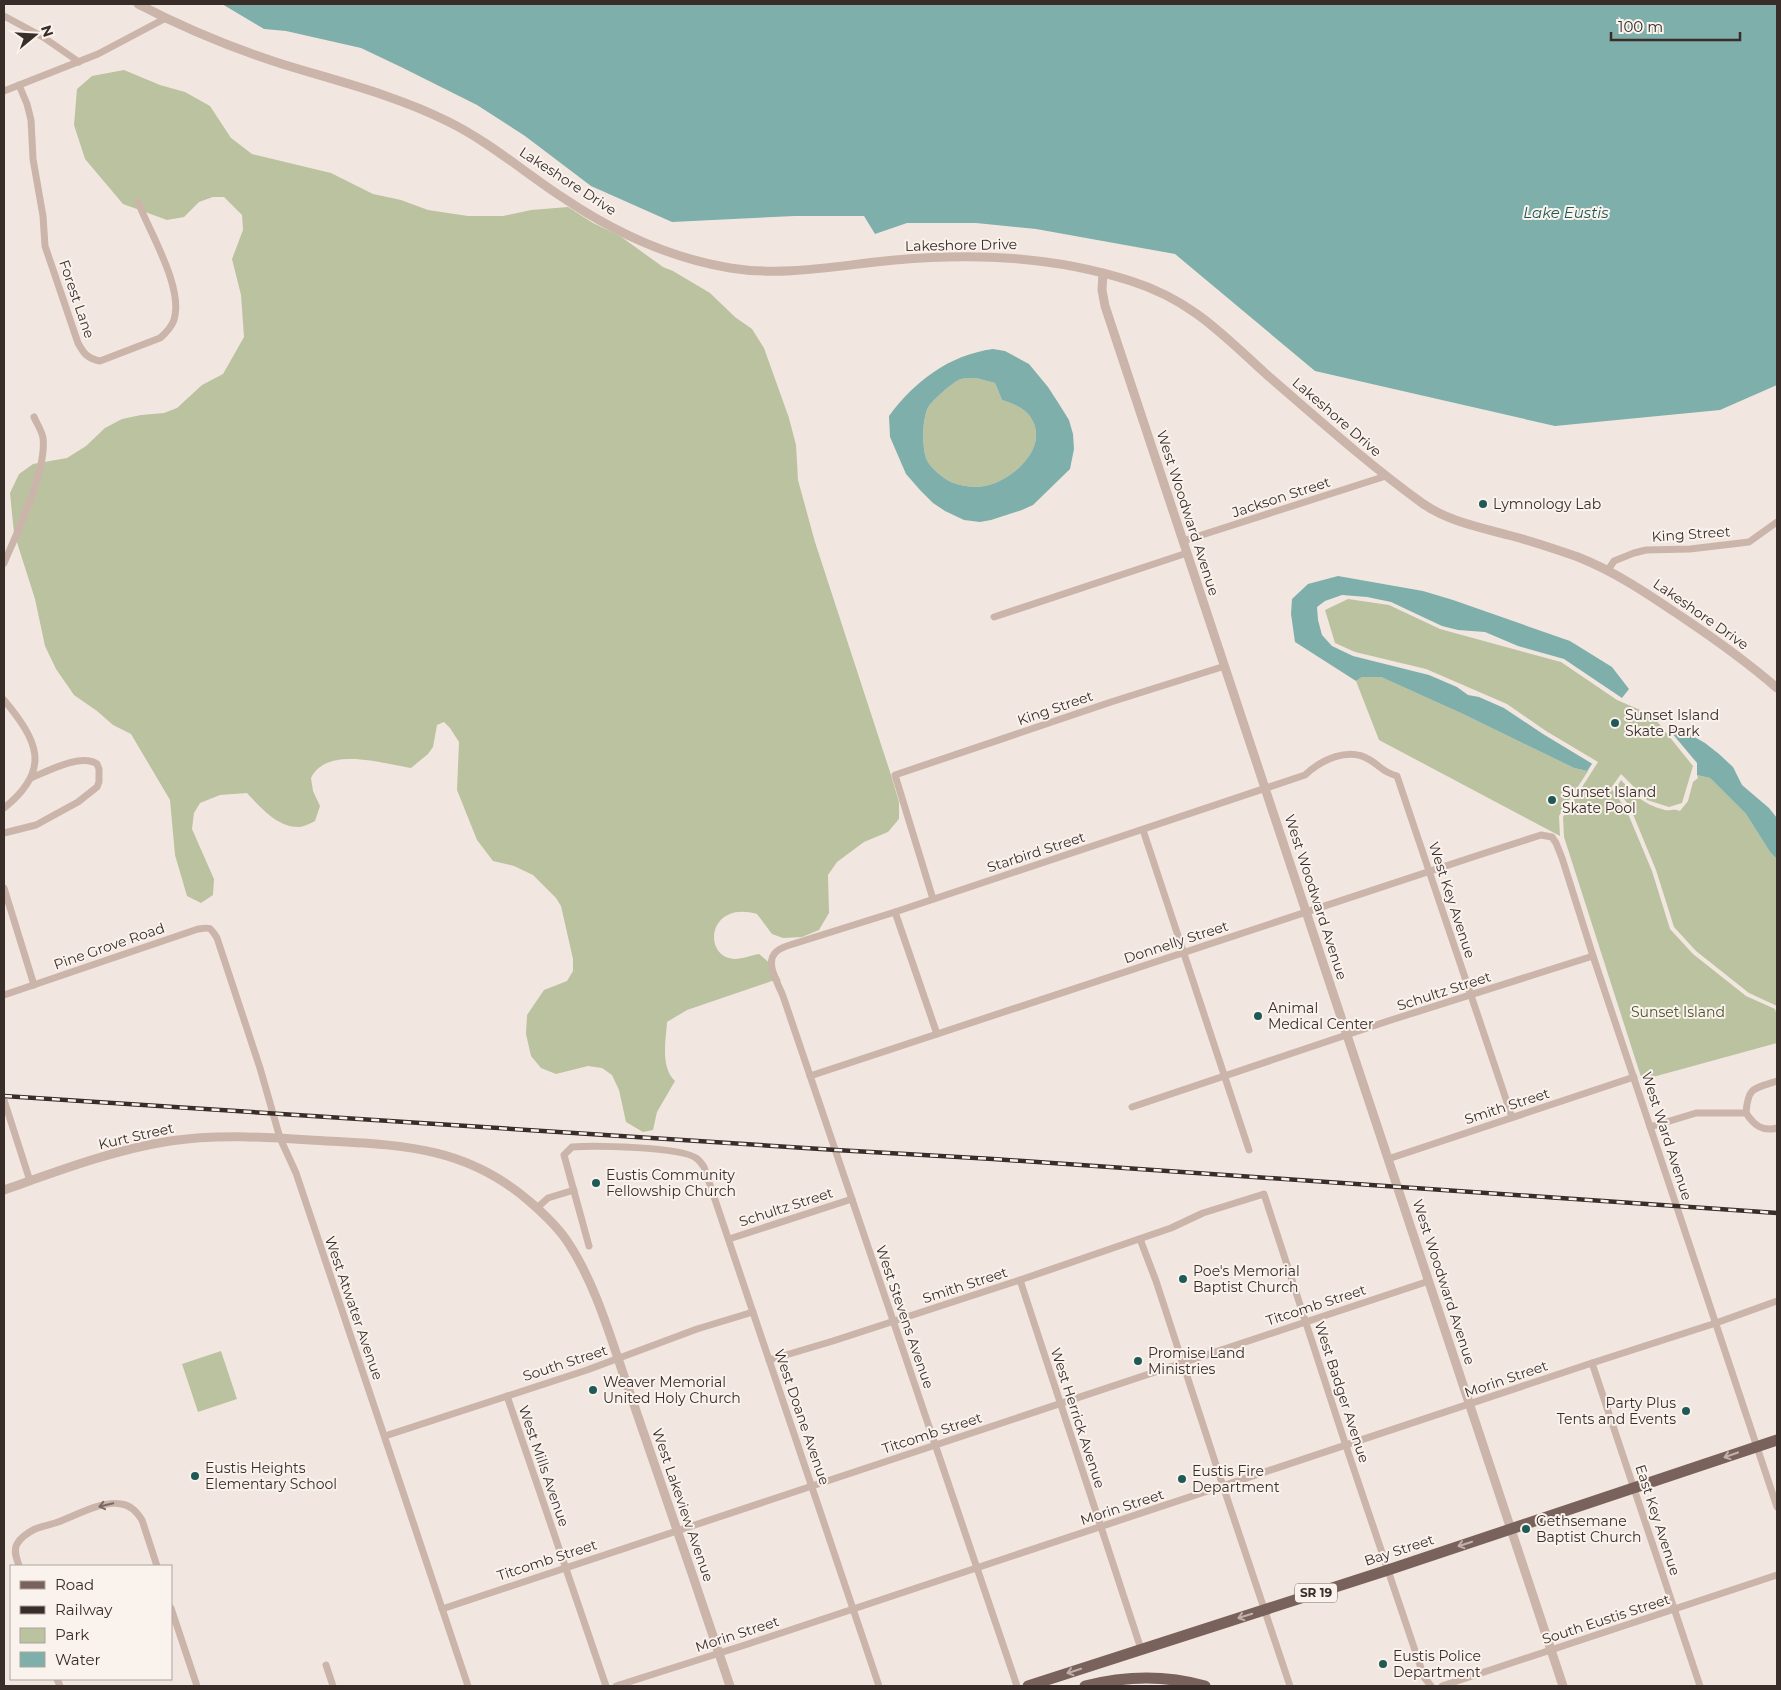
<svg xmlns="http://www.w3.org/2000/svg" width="1781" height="1690" font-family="Montserrat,sans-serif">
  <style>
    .green { fill: #bbc29f }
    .water { fill: #7fafab; fill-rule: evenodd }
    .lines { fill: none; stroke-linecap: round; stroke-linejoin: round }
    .minor { stroke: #cbb5ab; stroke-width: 7 }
    .tertiary { stroke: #cbb5ab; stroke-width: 9 }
    .primary { stroke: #7a625c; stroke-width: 11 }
    .rail-casing { stroke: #392d2a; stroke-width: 4.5 }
    .rail { stroke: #faf2ec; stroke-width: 2.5; stroke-dasharray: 8; stroke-linecap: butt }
    .oneway { stroke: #c0b1ab }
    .oneway2 { stroke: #7b6a64 }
    .poi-dot { fill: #205a56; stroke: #faf2ec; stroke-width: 2 }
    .labels { text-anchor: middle; stroke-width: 4; stroke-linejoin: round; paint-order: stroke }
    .shield { fill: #faf2ec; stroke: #736864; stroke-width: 1 }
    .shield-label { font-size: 12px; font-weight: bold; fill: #392d2a }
    .street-label { font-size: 14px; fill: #392d2a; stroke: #faf2ec }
    .poi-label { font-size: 14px; fill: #392d2a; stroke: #faf2ec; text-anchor: start }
    .park-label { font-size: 14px; fill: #4d562e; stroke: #faf2ec }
    .water-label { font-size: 15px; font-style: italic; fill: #205a56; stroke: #faf2ec }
  </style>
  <rect width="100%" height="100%" fill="#f2e7e0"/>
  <g class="green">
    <path d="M124,70L160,85L185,92L210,106L231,138L252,154L331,173L373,194L401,200L428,210L468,216H503L531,210L568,207L593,223L620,236L663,267L673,271L710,293L735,317L752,329L764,348L789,418L796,445L798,480L815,542L891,775L899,802V819L888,832L864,842L837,862L828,875L829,913L819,930L802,937L783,938L772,934L757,914C707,900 702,958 735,959C742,959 752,955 759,954L773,966L781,981H772L687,1010L667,1022C666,1040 660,1067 675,1081L657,1112L653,1130L643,1132L626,1122L619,1090L612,1075L602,1068L588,1066L556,1074L541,1068L531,1056L526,1034L527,1015L544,990L567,981L573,971V959L561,906L556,898L533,875L514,866L493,861L477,840L457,790L459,742L450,728L444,722L437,725L433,747L428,754L411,768C384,764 327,745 311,778L313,791L320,806L315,821C311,823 305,826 300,827C278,828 261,808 247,793L220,795L200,803L194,813L192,829L214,879L213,895L201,903L187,896L175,855L170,800L131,734L113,725L97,711L74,695L56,669L45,646L35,599L14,533L10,493L19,474L33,464L67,458L86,446L105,428L122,419L141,415L164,413L177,408L202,385L223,374L244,337L241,295L232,259L243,230L242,215L224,197H213L199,202L184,217L167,220L123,204L85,159L74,125L77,89L92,76Z"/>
    <path d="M976,378L995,383L1002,400C1012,403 1026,409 1031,418C1050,447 1012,481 985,486C975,488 960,486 951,482C943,478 932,469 928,462C921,451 922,416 929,406C933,400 954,381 961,379C965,378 971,378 976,378Z"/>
    <polygon points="1348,599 1389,605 1440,629 1561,662 1617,700 1652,715 1693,766 1682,803 1669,807 1647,800 1621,774 1611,788 1626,809 1652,871 1670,929 1693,954 1746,996 1775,1009 1777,1016 1777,1043 1642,1080 1564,837 1563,817 1598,762 1546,731 1507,704 1426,669 1355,652 1335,643 1325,610"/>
    <polygon points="1362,677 1381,677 1463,714 1574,768 1587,771 1590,768 1559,816 1560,836 1379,740 1356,681"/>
    <path d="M1697,775L1710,778L1746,814L1770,852L1777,859V1006L1749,993L1696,951L1674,927L1656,870L1630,807L1616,788L1621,780C1637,796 1642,804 1665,810C1671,811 1674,808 1680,811L1688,801L1693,782L1698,778Z"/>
    <polygon points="221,1351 237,1399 198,1412 182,1364"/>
  </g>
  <g class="water">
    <polygon points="222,4 1777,4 1777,385 1720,410 1555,426 1315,371 1175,254 1036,229 976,223 907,223 875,234 864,216 795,216 672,222 591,186 525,136 477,105 401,67 361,48 286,31 264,29"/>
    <path d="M993,349L1005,351L1029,364L1048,387L1059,404L1069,420L1073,434L1074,449L1070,469L1033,505L1022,510L991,520L980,522L964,520L945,511L933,503L920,490L906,474L890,437L889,416C915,381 949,355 993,349ZM976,378L995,383L1002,400C1012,403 1026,409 1031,418C1050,447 1012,481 985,486C975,488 960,486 951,482C943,478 932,469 928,462C921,451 922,416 929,406C933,400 954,381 961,379C965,378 971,378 976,378Z"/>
    <polygon points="1338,576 1423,591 1453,600 1570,641 1612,667 1629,689 1622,698 1564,659 1518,646 1485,632 1458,630 1442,626 1391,602 1367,597 1342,595 1325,601 1317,607 1318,620 1322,635 1332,646 1353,656 1429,675 1457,687 1468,695 1479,697 1504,708 1543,734 1591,763 1592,764 1587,771 1574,768 1463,714 1381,677 1362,677 1356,681 1295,642 1291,614 1292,599 1308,584"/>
    <polygon points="1677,727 1705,743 1719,754 1733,767 1742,785 1769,808 1777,818 1777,859 1770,852 1746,814 1710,778 1697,775 1697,763 1671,732 1671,730"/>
  </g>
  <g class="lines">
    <g class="minor">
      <polyline points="4,16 43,37 79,62"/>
      <path d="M19,85L27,104L31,120L33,159L43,216L45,246L78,343C84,354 87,358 100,361L160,338C166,333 171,328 174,320C184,288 150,233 138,202"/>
      <polyline points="4,91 98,54 166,18"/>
      <polyline points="1183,541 1386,476"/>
      <path d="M4,563C17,533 47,470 43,438C42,431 37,424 34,417"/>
      <polyline points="1608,570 1614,561 1634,553 1646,550 1690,549 1749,542 1777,522"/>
      <polyline points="994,617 1187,553"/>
      <path d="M4,700C37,740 53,769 4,808"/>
      <polyline points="1143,830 1249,1150"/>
      <path d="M4,833L36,825L78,802L97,787L99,782V769L97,764C81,753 48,771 31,778"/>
      <polyline points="4,888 34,985"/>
      <polyline points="933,899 895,775 1111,702 1225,666"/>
      <polyline points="895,912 937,1034"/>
      <path d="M4,995L198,929C211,927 210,927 217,938L260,1068L280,1138L296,1173L468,1686"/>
      <polyline points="810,1076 1482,854 1541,835 1552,837 1556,843 1562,858 1593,956 1777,1507"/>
      <path d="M1777,1081C1754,1089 1748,1086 1746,1113C1754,1125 1762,1132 1777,1128"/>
      <polyline points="4,1100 30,1181"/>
      <polyline points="1132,1107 1388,1021 1593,956"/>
      <polyline points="1650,1127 1696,1113 1746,1113"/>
      <polyline points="1388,1159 1634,1077"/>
      <polyline points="537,1208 548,1198 574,1190"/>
      <polyline points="729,1239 852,1199"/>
      <polyline points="1140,1239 1156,1281 1223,1486 1290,1686"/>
      <path d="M589,1246L564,1155L572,1147C593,1145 681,1147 696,1158C699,1160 702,1164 704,1167L879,1686"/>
      <polyline points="1020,1280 1141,1649"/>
      <polyline points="769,1360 833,1341 1020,1280 1171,1228 1203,1213 1264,1194 1346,1446 1424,1677 1431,1686"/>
      <polyline points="1592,1363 1700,1686"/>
      <polyline points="507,1396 606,1686"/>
      <polyline points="385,1436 587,1370 697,1329 753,1312"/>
      <path d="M19,1566C17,1559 13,1551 17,1544C21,1537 29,1532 35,1529C42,1526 50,1525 58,1522C75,1516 102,1500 121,1504C131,1505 137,1512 142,1520L157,1566"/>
      <polyline points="171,1608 197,1686"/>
      <polyline points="442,1609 1429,1281"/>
      <polyline points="326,1665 333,1686"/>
      <polyline points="57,1679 60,1686"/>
      <polyline points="616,1686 748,1644 1592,1363 1716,1323 1777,1301"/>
      <path d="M1017,1686L783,996C779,985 765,964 775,953C779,948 787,946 793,944L895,912L1305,775C1321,760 1349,746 1370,760C1383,768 1381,771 1397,776L1512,1117"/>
      <polyline points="1442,1686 1777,1575"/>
    </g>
    <g class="tertiary">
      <path d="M138,4C184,28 232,48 282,64C337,81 395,95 447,121C488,141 524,172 562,197C612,231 670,258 730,268C785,277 840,265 895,260C975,253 1054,256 1131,281C1191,300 1222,334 1266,374C1317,418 1368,464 1422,503C1447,521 1479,527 1508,535C1532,541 1555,549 1578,557C1616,572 1648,594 1682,617C1715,639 1747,662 1777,688"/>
      <polyline points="1103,273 1102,290 1105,306 1563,1686"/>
      <path d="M4,1190C58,1171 113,1150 170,1141C216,1134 264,1137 310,1140C393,1145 462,1143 529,1201C543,1213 559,1228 569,1244C598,1288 614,1350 632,1399C665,1495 698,1590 730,1686"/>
    </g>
    <g class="primary">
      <polyline points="1028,1686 1388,1570 1777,1440"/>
      <path d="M1085,1686C1124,1676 1166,1675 1205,1686"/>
    </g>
    <defs>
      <polyline id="rail" points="4,1096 836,1150 993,1159 1777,1213"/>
    </defs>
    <use href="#rail" class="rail-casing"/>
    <use href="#rail" class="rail"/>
  </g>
  <defs><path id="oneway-shaft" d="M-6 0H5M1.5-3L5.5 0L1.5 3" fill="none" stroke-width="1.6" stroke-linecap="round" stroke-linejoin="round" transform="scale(1.25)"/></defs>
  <g class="oneway">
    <use href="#oneway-shaft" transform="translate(1731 1455) rotate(161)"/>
    <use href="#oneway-shaft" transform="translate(1465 1544) rotate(162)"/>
    <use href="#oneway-shaft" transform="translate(1245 1616) rotate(163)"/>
    <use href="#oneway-shaft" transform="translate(1074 1671) rotate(162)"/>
  </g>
  <use class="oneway2" href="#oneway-shaft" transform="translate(106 1505) rotate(166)"/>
  <g class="poi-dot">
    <circle cx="1483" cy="504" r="5"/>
    <circle cx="1615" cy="723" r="5"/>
    <circle cx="1552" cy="800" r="5"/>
    <circle cx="1258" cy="1016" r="5"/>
    <circle cx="596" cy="1183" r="5"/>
    <circle cx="1183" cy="1279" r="5"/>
    <circle cx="1138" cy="1361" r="5"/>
    <circle cx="593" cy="1390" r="5"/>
    <circle cx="1686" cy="1411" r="5"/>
    <circle cx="195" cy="1476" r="5"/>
    <circle cx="1182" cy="1479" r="5"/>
    <circle cx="1526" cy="1529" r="5"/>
    <circle cx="1383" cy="1664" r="5"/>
  </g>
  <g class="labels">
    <rect class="shield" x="1295" y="1583.5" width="42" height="19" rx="4"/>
    <g class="shield-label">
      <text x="1316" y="1597">SR 19</text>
    </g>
    <g class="street-label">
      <text transform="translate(568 181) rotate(33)" y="5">Lakeshore Drive</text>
      <text transform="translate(961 245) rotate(-1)" y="5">Lakeshore Drive</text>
      <text transform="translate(77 299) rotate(71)" y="5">Forest Lane</text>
      <text transform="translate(1337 417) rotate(41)" y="5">Lakeshore Drive</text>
      <text transform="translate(1281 497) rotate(-18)" y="5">Jackson Street</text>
      <text transform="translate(1188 513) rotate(72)" y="5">West Woodward Avenue</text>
      <text transform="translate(1691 534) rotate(-4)" y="5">King Street</text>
      <text transform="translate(1701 614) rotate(35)" y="5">Lakeshore Drive</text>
      <text transform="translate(1055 708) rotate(-19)" y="5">King Street</text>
      <text transform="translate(1036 852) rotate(-18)" y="5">Starbird Street</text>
      <text transform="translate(1316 897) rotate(72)" y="5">West Woodward Avenue</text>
      <text transform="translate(1452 900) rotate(72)" y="5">West Key Avenue</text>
      <text transform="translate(1176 942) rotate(-18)" y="5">Donnelly Street</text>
      <text transform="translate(109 946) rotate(-19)" y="5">Pine Grove Road</text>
      <text transform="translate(1444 991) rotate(-18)" y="5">Schultz Street</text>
      <text transform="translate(1507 1106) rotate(-18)" y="5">Smith Street</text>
      <text transform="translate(136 1136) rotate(-13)" y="5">Kurt Street</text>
      <text transform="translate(1667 1136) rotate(72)" y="5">West Ward Avenue</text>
      <text transform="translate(786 1207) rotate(-18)" y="5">Schultz Street</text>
      <text transform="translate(1444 1282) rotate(72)" y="5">West Woodward Avenue</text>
      <text transform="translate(965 1285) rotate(-18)" y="5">Smith Street</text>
      <text transform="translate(1316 1305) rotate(-18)" y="5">Titcomb Street</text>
      <text transform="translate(354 1308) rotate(71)" y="5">West Atwater Avenue</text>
      <text transform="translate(905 1317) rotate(71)" y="5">West Stevens Avenue</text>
      <text transform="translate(565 1363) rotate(-18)" y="5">South Street</text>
      <text transform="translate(1506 1379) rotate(-19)" y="5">Morin Street</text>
      <text transform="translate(1342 1392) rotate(72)" y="5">West Badger Avenue</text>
      <text transform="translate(802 1417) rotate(71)" y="5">West Doane Avenue</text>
      <text transform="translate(1078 1418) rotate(72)" y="5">West Herrick Avenue</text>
      <text transform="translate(932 1433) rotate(-18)" y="5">Titcomb Street</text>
      <text transform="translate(544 1466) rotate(71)" y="5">West Mills Avenue</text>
      <text transform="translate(683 1505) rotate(71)" y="5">West Lakeview Avenue</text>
      <text transform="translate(1122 1507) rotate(-18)" y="5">Morin Street</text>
      <text transform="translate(1658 1520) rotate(72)" y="5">East Key Avenue</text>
      <text transform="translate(1399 1550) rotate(-18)" y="5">Bay Street</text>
      <text transform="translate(547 1560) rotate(-18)" y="5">Titcomb Street</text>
      <text transform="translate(1606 1619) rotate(-18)" y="5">South Eustis Street</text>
      <text transform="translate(737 1634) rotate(-18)" y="5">Morin Street</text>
    </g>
    <g class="poi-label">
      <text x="1493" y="509">Lymnology Lab</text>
      <text x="1625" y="720">Sunset Island<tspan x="1625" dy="16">Skate Park</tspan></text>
      <text x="1562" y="797">Sunset Island<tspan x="1562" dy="16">Skate Pool</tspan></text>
      <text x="1268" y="1013">Animal<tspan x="1268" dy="16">Medical Center</tspan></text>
      <text x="606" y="1180">Eustis Community<tspan x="606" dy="16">Fellowship Church</tspan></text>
      <text x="1193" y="1276">Poe's Memorial<tspan x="1193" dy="16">Baptist Church</tspan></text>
      <text x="1148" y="1358">Promise Land<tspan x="1148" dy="16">Ministries</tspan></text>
      <text x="603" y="1387">Weaver Memorial<tspan x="603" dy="16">United Holy Church</tspan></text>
      <text x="1676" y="1408" text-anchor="end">Party Plus<tspan x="1676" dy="16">Tents and Events</tspan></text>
      <text x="205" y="1473">Eustis Heights<tspan x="205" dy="16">Elementary School</tspan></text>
      <text x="1192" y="1476">Eustis Fire<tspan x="1192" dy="16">Department</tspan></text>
      <text x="1536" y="1526">Gethsemane<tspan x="1536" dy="16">Baptist Church</tspan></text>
      <text x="1393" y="1661">Eustis Police<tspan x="1393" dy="16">Department</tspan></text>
    </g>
    <g class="park-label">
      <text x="1678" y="1017">Sunset Island</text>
    </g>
    <g class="water-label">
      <text x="1566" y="218">Lake Eustis</text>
    </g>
  </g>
  <rect width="1781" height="1690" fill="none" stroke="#392d2a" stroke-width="10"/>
  <rect x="10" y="1565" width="162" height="115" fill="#faf2ec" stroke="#ada39e"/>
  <rect x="20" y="1581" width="25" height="8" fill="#7a625c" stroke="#ada39e"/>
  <text x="55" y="1590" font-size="15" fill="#392d2a">Road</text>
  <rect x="20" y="1606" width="25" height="8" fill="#392d2a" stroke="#ada39e"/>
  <text x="55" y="1615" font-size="15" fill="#392d2a">Railway</text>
  <rect x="20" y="1628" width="25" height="15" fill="#bbc29f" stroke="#ada39e"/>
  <text x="55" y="1640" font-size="15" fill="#392d2a">Park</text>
  <rect x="20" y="1652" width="25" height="15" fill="#7fafab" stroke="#ada39e"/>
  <text x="55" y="1665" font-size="15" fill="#392d2a">Water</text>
  <g transform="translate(35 35) rotate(72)" stroke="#faf2ec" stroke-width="4" paint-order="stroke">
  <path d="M0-4L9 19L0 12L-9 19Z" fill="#392d2a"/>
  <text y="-8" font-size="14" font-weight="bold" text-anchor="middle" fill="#392d2a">N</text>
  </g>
  <path d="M1611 32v8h129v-8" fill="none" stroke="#392d2a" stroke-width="2.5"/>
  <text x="1618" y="32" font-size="15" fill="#392d2a" stroke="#faf2ec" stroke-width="4" paint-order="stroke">100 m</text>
</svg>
